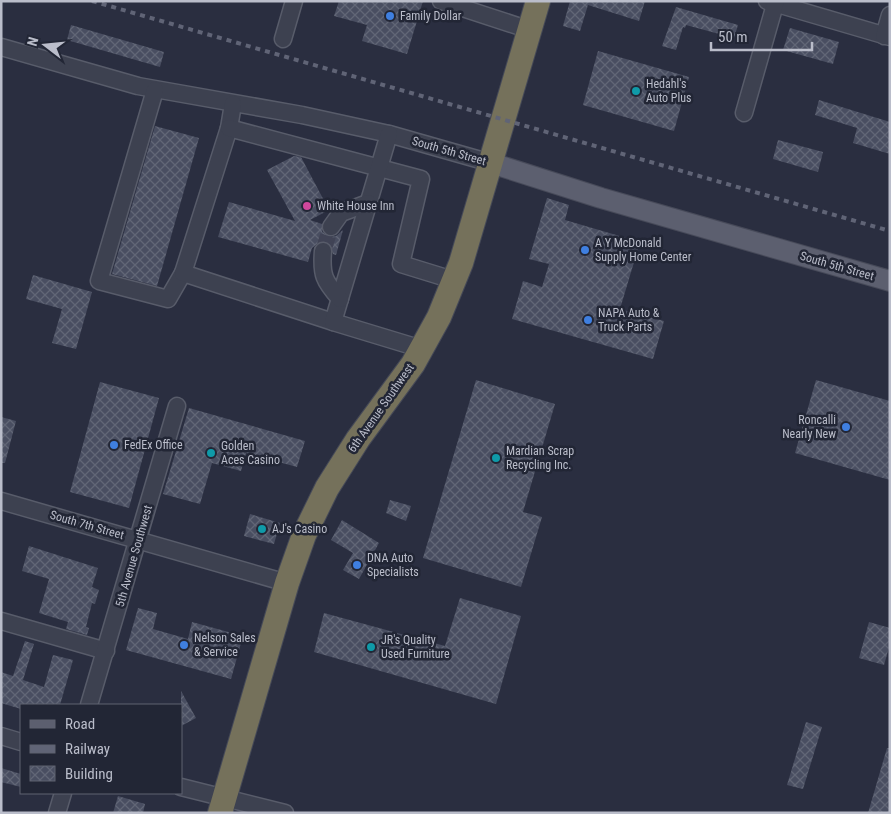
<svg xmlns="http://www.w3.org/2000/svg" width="891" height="814" font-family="'Roboto Condensed',sans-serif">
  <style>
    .building { fill: url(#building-cross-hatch) }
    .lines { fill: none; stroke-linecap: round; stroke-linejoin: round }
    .minor-tunnel { stroke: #404355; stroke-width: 16; stroke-dasharray: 16 8; stroke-linecap: butt }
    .minor-casing { stroke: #585c6a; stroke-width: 19 }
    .major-casing { stroke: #474a59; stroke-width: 22 }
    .highway-casing { stroke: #454957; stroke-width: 26 }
    .minor { stroke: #3d4150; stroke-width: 16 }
    .major { stroke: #5c5f6f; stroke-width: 20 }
    .highway { stroke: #75715b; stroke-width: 24 }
    .rail { stroke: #606476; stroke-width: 4; stroke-dasharray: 5 5; stroke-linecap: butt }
    .shop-dot { fill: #3f7fe0; stroke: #222635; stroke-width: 2 }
    .culture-dot { fill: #0f9aa8; stroke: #222635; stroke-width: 2 }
    .hotel-dot { fill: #d1479c; stroke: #222635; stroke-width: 2 }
    .labels { text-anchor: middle; stroke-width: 5; stroke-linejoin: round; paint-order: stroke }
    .poi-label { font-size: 12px; fill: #babdca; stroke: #222635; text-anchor: start }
    .street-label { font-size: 12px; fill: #babdca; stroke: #222635 }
  </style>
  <defs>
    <pattern id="building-cross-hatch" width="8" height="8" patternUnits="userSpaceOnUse" patternTransform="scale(1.25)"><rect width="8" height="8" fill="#494e61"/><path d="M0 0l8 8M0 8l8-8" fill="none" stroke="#616676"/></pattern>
  </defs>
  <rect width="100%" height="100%" fill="#2a2e40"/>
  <g class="building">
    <polygon points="339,1 423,1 407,54 362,41 367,25 334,16"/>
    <polygon points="570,1 645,1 639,21 588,5 580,31 563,26"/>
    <polygon points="676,7 738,25 734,38 686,25 685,28 683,27 676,50 662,46"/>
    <polygon points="71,25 164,52 160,67 67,40"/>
    <polygon points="790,28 839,42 833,64 783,50"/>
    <polygon points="598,51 689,77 674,131 583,105"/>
    <polygon points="819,100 890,122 890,154 853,143 857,128 815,115"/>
    <polygon points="155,126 199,138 157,286 112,274"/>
    <polygon points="778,140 823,152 818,172 773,159"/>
    <polygon points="294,156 301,157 329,210 310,220 322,224 322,232 330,237 336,236 343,230 336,255 333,254 329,243 319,242 312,248 308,262 218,237 229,202 295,221 267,170"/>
    <polygon points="547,198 569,205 565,220 640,242 620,309 664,321 653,359 512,319 523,281 542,287 549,264 529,259"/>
    <polygon points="33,275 92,292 76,349 52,343 62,309 26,299"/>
    <polygon points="476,380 555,404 523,512 542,517 521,587 423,558"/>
    <polygon points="816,380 890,401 890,480 795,453"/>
    <polygon points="100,382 159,398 129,508 70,492"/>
    <polygon points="189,408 305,441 297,467 246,453 241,471 212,463 200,504 163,494"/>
    <polygon points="1,417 16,421 5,463 1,463"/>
    <polygon points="390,500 411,506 406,521 386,513"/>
    <polygon points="250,514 280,523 274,544 244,536"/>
    <polygon points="342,520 379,543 359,579 343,570 353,553 331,540"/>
    <polygon points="29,546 98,568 92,587 99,590 95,604 92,603 86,627 89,628 87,635 66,629 68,622 39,613 49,579 22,571"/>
    <polygon points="460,598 521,616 496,704 314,652 324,613 445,646"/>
    <polygon points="138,608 157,613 153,629 188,639 192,622 243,636 231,679 126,650"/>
    <polygon points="869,622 890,628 890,644 884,665 859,658"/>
    <polygon points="25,641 34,644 23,680 44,687 53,655 73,660 60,705 21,705 21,709 1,703 1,672 13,676"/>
    <polygon points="181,691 196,718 181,726"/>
    <polygon points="806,722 822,727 803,789 787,785"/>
    <polygon points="887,748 890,748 890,813 868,813"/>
    <polygon points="1,768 21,774 21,787 1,782"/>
    <polygon points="118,796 145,804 143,813 113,813"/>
  </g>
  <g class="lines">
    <polyline class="minor-tunnel" points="323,251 331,227"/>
    <defs>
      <g id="minor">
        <polyline points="441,1 530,30"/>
        <polyline points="767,1 890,37"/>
        <polyline points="884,36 890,15"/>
        <polyline points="283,39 294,1"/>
        <polyline points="1,47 138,86 302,115 389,134 491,163"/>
        <polyline points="155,90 99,281 168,299 183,273"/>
        <polyline points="233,104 229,128 183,273 333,322"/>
        <polyline points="744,113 776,1"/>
        <polyline points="229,128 421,179 401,264 453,280"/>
        <polyline points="389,134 333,322 422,349"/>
        <polyline points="331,227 341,213 368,203"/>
        <path d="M323,251C321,275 324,281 340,299"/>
        <polyline points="1,501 287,583"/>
        <polyline points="1,621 106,651"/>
        <polyline points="89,705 177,406"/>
        <polyline points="1,736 21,742"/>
        <polyline points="181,787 285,813"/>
        <polyline points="57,813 63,793"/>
      </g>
      <polyline id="major" points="491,163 601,198 890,281"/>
      <polyline id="highway" points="220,813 287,583 304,535 327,488 358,439 413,364 439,317 461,263 538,1"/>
    </defs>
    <use href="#minor" class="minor-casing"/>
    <use href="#major" class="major-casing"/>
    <use href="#highway" class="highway-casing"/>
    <use href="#minor" class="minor"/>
    <use href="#major" class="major"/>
    <use href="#highway" class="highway"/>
    <polyline class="rail" points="92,1 890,231"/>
  </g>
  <g class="shop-dot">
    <circle cx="390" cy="16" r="5"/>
    <circle cx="585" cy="250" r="5"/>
    <circle cx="588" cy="320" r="5"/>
    <circle cx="846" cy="427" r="5"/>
    <circle cx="114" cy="445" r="5"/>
    <circle cx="357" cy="565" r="5"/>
    <circle cx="184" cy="645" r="5"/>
  </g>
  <g class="culture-dot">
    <circle cx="636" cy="91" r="5"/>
    <circle cx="211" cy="453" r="5"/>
    <circle cx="496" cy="458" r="5"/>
    <circle cx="262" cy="529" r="5"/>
    <circle cx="371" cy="647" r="5"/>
  </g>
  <circle class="hotel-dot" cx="307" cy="206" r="5"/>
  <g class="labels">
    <g class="poi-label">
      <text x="400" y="20">Family Dollar</text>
      <text x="646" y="88">Hedahl's<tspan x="646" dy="14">Auto Plus</tspan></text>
      <text x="317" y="210">White House Inn</text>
      <text x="595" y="247">A Y McDonald<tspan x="595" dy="14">Supply Home Center</tspan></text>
      <text x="598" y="317">NAPA Auto &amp;<tspan x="598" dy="14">Truck Parts</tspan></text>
      <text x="836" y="424" text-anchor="end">Roncalli<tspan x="836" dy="14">Nearly New</tspan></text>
      <text x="124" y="449">FedEx Office</text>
      <text x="221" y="450">Golden<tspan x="221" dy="14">Aces Casino</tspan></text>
      <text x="506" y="455">Mardian Scrap<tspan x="506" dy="14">Recycling Inc.</tspan></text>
      <text x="272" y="533">AJ's Casino</text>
      <text x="367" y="562">DNA Auto<tspan x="367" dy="14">Specialists</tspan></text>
      <text x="194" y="642">Nelson Sales<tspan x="194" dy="14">&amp; Service</tspan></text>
      <text x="381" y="644">JR's Quality<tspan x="381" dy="14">Used Furniture</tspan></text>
    </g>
    <g class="street-label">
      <text transform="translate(449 151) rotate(16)" y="4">South 5th Street</text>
      <text transform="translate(837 266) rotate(16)" y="4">South 5th Street</text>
      <text transform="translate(381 408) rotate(-55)" y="4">6th Avenue Southwest</text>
      <text transform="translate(87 525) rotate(16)" y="4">South 7th Street</text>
      <text transform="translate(134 556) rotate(-74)" y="4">5th Avenue Southwest</text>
    </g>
  </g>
  <rect width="891" height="814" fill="none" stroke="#babdca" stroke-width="5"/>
  <rect x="20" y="704" width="162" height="90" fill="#222635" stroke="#5f6271"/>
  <rect x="30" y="720" width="25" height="8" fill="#5c5f6f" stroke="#5f6271"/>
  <text x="65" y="729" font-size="15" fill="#babdca">Road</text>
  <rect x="30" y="745" width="25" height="8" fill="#606476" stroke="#5f6271"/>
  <text x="65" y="754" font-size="15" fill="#babdca">Railway</text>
  <rect x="30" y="766" width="25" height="15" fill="url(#building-cross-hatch)" stroke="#5f6271"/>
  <text x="65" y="779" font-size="15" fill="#babdca">Building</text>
  <g transform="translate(45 45) rotate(286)" stroke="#222635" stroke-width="4" paint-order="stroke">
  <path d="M0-4L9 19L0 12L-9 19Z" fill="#babdca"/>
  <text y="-8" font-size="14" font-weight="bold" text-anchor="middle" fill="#babdca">N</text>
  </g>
  <path d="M711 42v8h101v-8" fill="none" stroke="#babdca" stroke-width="2.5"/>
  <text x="718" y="42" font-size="15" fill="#babdca" stroke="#222635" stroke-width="4" paint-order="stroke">50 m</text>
</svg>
